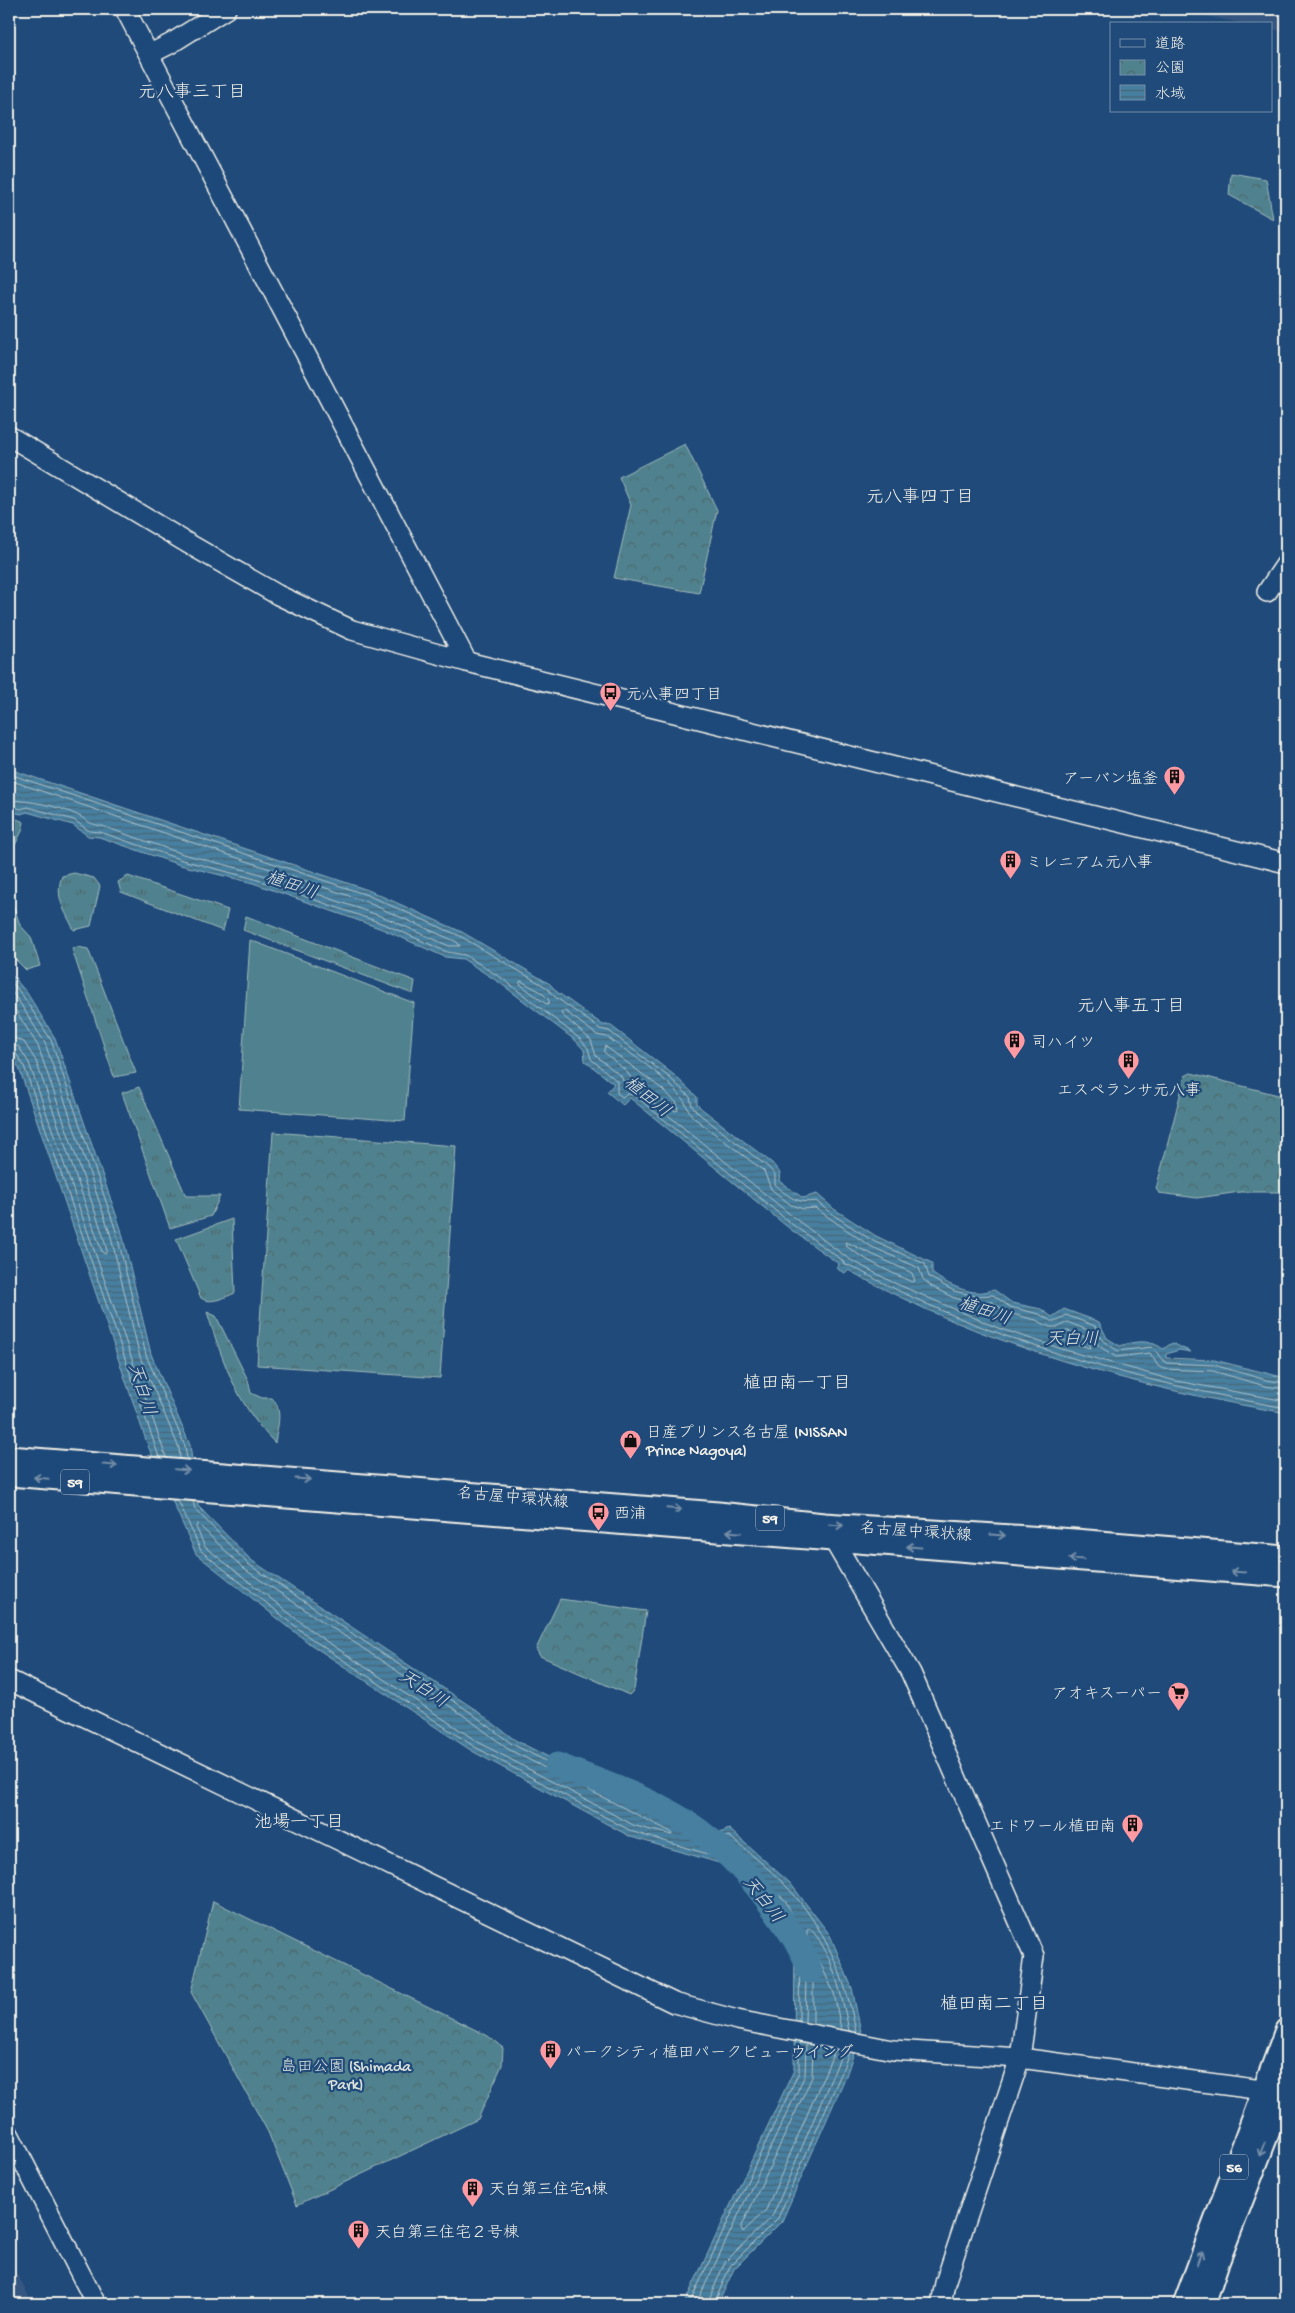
<svg xmlns="http://www.w3.org/2000/svg" width="1295" height="2313" font-family="'Gochi Hand','Klee One',sans-serif">
  <style>
    .built { fill: #365681 }
    .grass { fill: url(#grass-tufts); stroke: #a2babb }
    .park { fill: url(#park-crowns); stroke: #a2babb }
    .pitch { fill: #50828e; stroke: #a2babb }
    .water { fill: url(#water-rules); stroke: #8cadbd }
    .lines { fill: none; stroke-linecap: round; stroke-linejoin: round }
    .shore { stroke: #aec3cb; stroke-width: 1 }
    .river { stroke: #467fa0; stroke-width: 25 }
    .secondary-casing { stroke: #f4f1e8; stroke-width: 22 }
    .primary-casing { stroke: #f4f1e8; stroke-width: 25 }
    .secondary { stroke: #1f4a7a; stroke-width: 19 }
    .primary { stroke: #1f4a7a; stroke-width: 21 }
    .oneway { stroke: #748da6 }
    .labels { text-anchor: middle; stroke-width: 4.5; stroke-linejoin: round; paint-order: stroke }
    .shield { fill: #1f4a7a; stroke: #b4bfc7; stroke-width: 1 }
    .shield-label { font-size: 15px; font-weight: bold; fill: #f4f1e8 }
    .poi-label { font-size: 16px; fill: #f4f1e8; stroke: #1f4a7a; text-anchor: start }
    .street-label { font-size: 16px; fill: #f4f1e8; stroke: #1f4a7a }
    .park-label { font-size: 16px; fill: #dbe0da; stroke: #1f4a7a }
    .neighbourhood-label { font-size: 18px; fill: #f4f1e8; stroke: #1f4a7a }
    .water-label { font-size: 18px; font-style: italic; fill: #dae0dd; stroke: #1f4a7a }
  </style>
  <defs>
    <pattern id="grass-tufts" width="24" height="20" patternUnits="userSpaceOnUse" patternTransform="scale(1.25)"><rect width="24" height="20" fill="#50828e"/><path d="M3 7l-1-3M5 7V3M7 7l1-3M15 17l-1-3M17 17v-4M19 17l1-3" fill="none" stroke="#4d686e"/></pattern>
    <pattern id="park-crowns" width="20" height="18" patternUnits="userSpaceOnUse" patternTransform="scale(1.25)"><rect width="20" height="18" fill="#50828e"/><path d="M2 6a3 3 0 1 1 6 0M12 15a3 3 0 1 1 6 0" fill="none" stroke="#4d686e"/></pattern>
    <pattern id="water-rules" width="6" height="5" patternUnits="userSpaceOnUse" patternTransform="scale(1.25)"><rect width="6" height="5" fill="#467fa0"/><path d="M0 2.5h6" fill="none" stroke="#476678"/></pattern>
  </defs>
  <rect width="100%" height="100%" fill="#1f4a7a"/>
  <filter id="ink" filterUnits="userSpaceOnUse"><feTurbulence type="fractalNoise" baseFrequency=".02" numOctaves="2"/><feDisplacementMap in="SourceGraphic" scale="10" xChannelSelector="R" yChannelSelector="G"/><feConvolveMatrix kernelMatrix="1 2 1 2 8 2 1 2 1" color-interpolation-filters="sRGB"/></filter>
  <g filter="url(#ink)">
    <g class="built">
      <polygon points="1191,9 1286,9 1286,32 1271,29 1271,24 1245,24 1192,13"/>
      <polygon points="9,2259 33,2304 9,2304"/>
    </g>
    <g class="grass">
      <polygon points="9,816 24,822 22,831 9,857"/>
      <path d="M74,873L94,878L100,886L91,926L74,930C65,911 54,897 62,876Z"/>
      <polygon points="128,876 228,910 223,931 121,892 118,882"/>
      <polygon points="9,892 20,925 31,937 40,966 26,970 9,953"/>
      <polygon points="246,916 415,981 413,994 243,930"/>
      <polygon points="78,947 88,949 136,1073 114,1077 72,949"/>
      <polygon points="139,1087 186,1196 220,1196 211,1216 170,1228 122,1093"/>
      <path d="M232,1219L235,1293C225,1297 211,1305 201,1298L176,1239Z"/>
      <path d="M207,1312L216,1316L248,1380L251,1393L262,1398H272C284,1411 277,1428 275,1443C238,1407 222,1360 207,1312Z"/>
    </g>
    <g class="park">
      <polygon points="1231,173 1266,179 1273,219 1229,195"/>
      <polygon points="685,444 717,510 699,593 614,578 631,505 619,477"/>
      <polygon points="1191,1073 1286,1097 1286,1192 1240,1192 1197,1198 1159,1193 1156,1189 1185,1076"/>
      <polygon points="273,1132 456,1146 440,1378 257,1365"/>
      <polygon points="560,1599 646,1611 634,1690 629,1695 540,1656 536,1649"/>
      <polygon points="213,1901 488,2036 503,2048 502,2065 478,2119 297,2205 268,2132 191,1992"/>
    </g>
    <polygon class="pitch" points="250,940 414,1003 405,1121 239,1109"/>
    <g class="water">
      <path d="M9,769L368,890L462,932L550,984L557,992L603,1025H610L674,1075L697,1097V1104L702,1109L772,1163L780,1173L779,1181L803,1198L817,1194L834,1209L876,1236L932,1263V1273C945,1284 976,1299 993,1289L1012,1303L1041,1309L1052,1317L1064,1309L1099,1322L1107,1338L1120,1346C1135,1341 1150,1339 1163,1349L1172,1343L1191,1352L1179,1350L1166,1354V1358L1214,1360L1286,1378V1413C1134,1387 984,1346 848,1270L845,1273L837,1269L839,1264L790,1229L630,1098L623,1105L607,1092L614,1084L585,1061L584,1050L576,1041L500,983L463,959L445,957L382,929L253,883L180,865L99,837L88,836L73,825L27,812L21,814L9,811Z"/>
      <polygon points="9,972 27,993 55,1038 121,1229 151,1354 190,1445 198,1506 251,1560 473,1708 515,1740 708,1838 729,1829 790,1883 830,1935 852,1988 861,2032 846,2076 782,2221 734,2269 718,2304 684,2304 794,2070 795,1930 782,1904 751,1879 719,1863 631,1837 472,1751 310,1644 196,1554 148,1446 19,1068 9,1051"/>
    </g>
    <g class="lines">
      <g class="shore">
        <path d="M9,774L367,895L460,936L546,987L554,996L600,1029L609,1031L670,1078L690,1097L692,1106L698,1113L768,1167L775,1175V1184C787,1197 799,1204 816,1201L832,1214L873,1241L925,1264L929,1277L954,1291L976,1296L993,1295L1010,1307L1039,1314L1051,1321H1058L1066,1315L1095,1326L1103,1341L1118,1351L1152,1347L1166,1363L1214,1365L1266,1380L1286,1383"/>
        <path d="M9,780L364,901L457,942L460,946H449L386,918L257,873L183,854L102,826C85,823 90,821 77,815C57,805 30,801 9,800"/>
        <path d="M9,806L21,809L28,807L74,820L89,831L100,832L182,860L255,879L384,924L447,952L465,955L503,979L579,1038L588,1048L591,1059L617,1081V1093L622,1097L628,1094L634,1095L793,1225L842,1260L845,1265L851,1266C986,1341 1135,1381 1286,1408"/>
        <polyline points="9,979 23,996 51,1040 116,1231 146,1355 185,1446 187,1459"/>
        <polygon points="521,981 541,992 549,1000 549,1003 546,1004 520,984"/>
        <polyline points="9,989 18,1000 45,1043 110,1233 140,1357 179,1448 180,1459"/>
        <polyline points="9,1000 38,1046 103,1235 107,1251 105,1254 102,1252 36,1061 24,1042 9,1036"/>
        <polyline points="9,1043 19,1047 29,1063 166,1457"/>
        <polygon points="605,1046 662,1089 677,1103 678,1110 675,1111 642,1084 632,1079 625,1070 604,1052"/>
        <polyline points="9,1050 15,1052 24,1066 159,1457"/>
        <path d="M846,1242L912,1273L915,1281L912,1282C889,1272 865,1260 846,1246Z"/>
        <polygon points="1068,1331 1086,1337 1090,1348 1056,1338 1057,1335"/>
        <path d="M1286,1389L1265,1386L1213,1371L1164,1369L1158,1366L1150,1353L1116,1357L1099,1346L1090,1331L1067,1322L1059,1327H1050L1036,1320L1008,1313L992,1302L965,1301L952,1297L931,1286L923,1279L919,1268L870,1246L815,1208L803,1209L791,1205L771,1189L764,1171L694,1118C688,1112 687,1104 682,1098C664,1075 631,1054 607,1037L597,1035L565,1011L561,1012L562,1015L591,1040L596,1056L621,1076L626,1087L637,1090L797,1220L849,1259L892,1282L998,1328L1065,1350L1176,1381L1286,1401"/>
        <polyline points="178,1500 201,1551 313,1640 475,1747 633,1832 721,1858 754,1875 785,1900 800,1930 799,2021"/>
        <path d="M193,1501L195,1509L248,1564L470,1712L512,1744L706,1842L729,1836C748,1852 769,1868 786,1886C825,1927 846,1978 856,2032"/>
        <polygon points="198,1524 244,1569 466,1717 508,1749 671,1832 672,1835 635,1826 478,1742 317,1635 205,1547 196,1527"/>
        <polygon points="726,1842 744,1857 744,1861 717,1850 717,1846"/>
        <path d="M805,2022L807,1931L809,1928C831,1946 844,2004 849,2031"/>
        <polyline points="813,2024 813,1957 816,1954 834,1993 841,2029"/>
        <polyline points="813,2045 812,2077 741,2228 743,2232 766,2210 835,2050"/>
        <polyline points="689,2304 799,2072 799,2043"/>
        <polyline points="696,2304 805,2075 806,2044"/>
        <polyline points="707,2304 725,2262 773,2215 843,2051"/>
        <polyline points="714,2304 730,2266 778,2218 841,2074 849,2052"/>
      </g>
      <path class="river" d="M557,1765C603,1783 659,1801 698,1830C729,1853 754,1880 776,1912C789,1930 804,1950 810,1971"/>
      <defs>
        <g id="secondary">
          <polyline points="125,9 467,662"/>
          <polyline points="150,54 170,44 226,9"/>
          <polyline points="9,436 189,544 278,595 352,630 467,662 1286,863"/>
          <polyline points="1267,592 1286,564"/>
          <polyline points="834,1541 911,1673 1034,1956 1020,2058 945,2283 941,2304"/>
          <polyline points="9,1680 674,2003 737,2020 893,2050 1020,2058 1278,2092"/>
          <polyline points="9,2134 96,2304"/>
        </g>
        <g id="primary">
          <polyline points="9,1457 718,1513 824,1524 1075,1540 1286,1557"/>
          <polyline points="9,1475 1286,1576"/>
          <polyline points="1184,2304 1286,2030"/>
          <polyline points="1204,2304 1217,2265 1286,2087"/>
        </g>
      </defs>
      <use href="#secondary" class="secondary-casing"/>
      <use href="#primary" class="primary-casing"/>
      <use href="#secondary" class="secondary"/>
      <use href="#primary" class="primary"/>
    </g>
    <defs><path id="oneway-shaft" d="M-6 0H5M1.5-3L5.5 0L1.5 3" fill="none" stroke-width="1.6" stroke-linecap="round" stroke-linejoin="round" transform="scale(1.25)"/></defs>
    <g class="oneway">
      <use href="#oneway-shaft" transform="translate(110 1465) rotate(4)"/>
      <use href="#oneway-shaft" transform="translate(182 1470) rotate(5)"/>
      <use href="#oneway-shaft" transform="translate(41 1478) rotate(-174)"/>
      <use href="#oneway-shaft" transform="translate(303 1479) rotate(4)"/>
      <use href="#oneway-shaft" transform="translate(674 1509) rotate(5)"/>
      <use href="#oneway-shaft" transform="translate(836 1525) rotate(4)"/>
      <use href="#oneway-shaft" transform="translate(734 1532) rotate(-175)"/>
      <use href="#oneway-shaft" transform="translate(998 1535) rotate(4)"/>
      <use href="#oneway-shaft" transform="translate(914 1547) rotate(-176)"/>
      <use href="#oneway-shaft" transform="translate(1076 1559) rotate(-176)"/>
      <use href="#oneway-shaft" transform="translate(1238 1572) rotate(-176)"/>
      <use href="#oneway-shaft" transform="translate(1262 2149) rotate(111)"/>
      <use href="#oneway-shaft" transform="translate(1200 2258) rotate(-70)"/>
    </g>
  </g>
  <defs>
    <symbol id="bus-pin" viewBox="-11 -11 22 30"><path d="M0 17L-7.5 6A9.5 9.5 0 1 1 7.5 6Z" fill="#ff9aa2" stroke="#1f4a7a"/><path d="M-5-6H5V4H4V6H2V4H-2V6H-4V4H-5ZM-3.5-4V0h7V-4ZM-3.5 1.2v1.5H-2V1.2ZM2 1.2v1.5H3.5V1.2Z" fill="#111"/></symbol>
    <symbol id="building-pin" viewBox="-11 -11 22 30"><path d="M0 17L-7.5 6A9.5 9.5 0 1 1 7.5 6Z" fill="#ff9aa2" stroke="#1f4a7a"/><path d="M-4-6H4V6H1V3H-1V6H-4ZM-2.5-4.3h1.7v1.8h-1.7ZM.8-4.3h1.7v1.8H.8ZM-2.5-1h1.7V.8h-1.7ZM.8-1h1.7V.8H.8Z" fill="#111"/></symbol>
    <symbol id="shop-pin" viewBox="-11 -11 22 30"><path d="M0 17L-7.5 6A9.5 9.5 0 1 1 7.5 6Z" fill="#ff9aa2" stroke="#1f4a7a"/><path d="M-5-2.5h2.3a2.7 3.5 0 0 1 5.4 0H5L5.5 6h-11ZM-1.5-2.5h3a1.5 2.3 0 0 0-3 0Z" fill="#111"/></symbol>
    <symbol id="supermarket-pin" viewBox="-11 -11 22 30"><path d="M0 17L-7.5 6A9.5 9.5 0 1 1 7.5 6Z" fill="#ff9aa2" stroke="#1f4a7a"/><path d="M-6-5.5h2.5l.6 2H6L4.5 2H-2.5L-4.4-4H-6ZM-1.5 3.2a1.3 1.3 0 1 0 .1 0ZM3 3.2a1.3 1.3 0 1 0 .1 0Z" fill="#111"/></symbol>
  </defs>
  <g fill-rule="evenodd">
    <use href="#bus-pin" x="598" y="680" width="25" height="34"/>
    <use href="#building-pin" x="1162" y="764" width="25" height="34"/>
    <use href="#building-pin" x="998" y="848" width="25" height="34"/>
    <use href="#building-pin" x="1002" y="1028" width="25" height="34"/>
    <use href="#building-pin" x="1116" y="1048" width="25" height="34"/>
    <use href="#shop-pin" x="618" y="1428" width="25" height="34"/>
    <use href="#bus-pin" x="586" y="1500" width="25" height="34"/>
    <use href="#supermarket-pin" x="1166" y="1680" width="25" height="34"/>
    <use href="#building-pin" x="1120" y="1812" width="25" height="34"/>
    <use href="#building-pin" x="538" y="2038" width="25" height="34"/>
    <use href="#building-pin" x="460" y="2176" width="25" height="34"/>
    <use href="#building-pin" x="346" y="2218" width="25" height="34"/>
  </g>
  <g class="labels">
    <g class="shield">
      <rect x="61" y="1469.5" width="28" height="25" rx="4"/>
      <rect x="756" y="1505.5" width="28" height="25" rx="4"/>
      <rect x="1220" y="2154.5" width="28" height="25" rx="4"/>
    </g>
    <g class="shield-label">
      <text x="75" y="1487">59</text>
      <text x="770" y="1523">59</text>
      <text x="1234" y="2172">56</text>
    </g>
    <g class="poi-label">
      <text x="626" y="699">元八事四丁目</text>
      <text x="1158" y="783" text-anchor="end">アーバン塩釜</text>
      <text x="1026" y="867">ミレニアム元八事</text>
      <text x="1031" y="1047">司ハイツ</text>
      <text x="1129" y="1095" text-anchor="middle">エスペランサ元八事</text>
      <text x="646" y="1437">日産プリンス名古屋 (NISSAN<tspan x="646" dy="18">Prince Nagoya)</tspan></text>
      <text x="614" y="1518">西浦</text>
      <text x="1162" y="1698" text-anchor="end">アオキスーパー</text>
      <text x="1116" y="1831" text-anchor="end">エドワール植田南</text>
      <text x="566" y="2057">パークシティ植田パークビューウイング</text>
      <text x="489" y="2194">天白第三住宅1棟</text>
      <text x="375" y="2237">天白第三住宅２号棟</text>
    </g>
    <g class="street-label">
      <text transform="translate(513 1496) rotate(5)" y="6">名古屋中環状線</text>
      <text transform="translate(916 1530) rotate(4)" y="6">名古屋中環状線</text>
    </g>
    <g class="park-label">
      <text x="346" y="2071">島田公園 (Shimada<tspan x="346" dy="18">Park)</tspan></text>
    </g>
    <g class="neighbourhood-label">
      <text x="192" y="97">元八事三丁目</text>
      <text x="920" y="502">元八事四丁目</text>
      <text x="1131" y="1011">元八事五丁目</text>
      <text x="797" y="1388">植田南一丁目</text>
      <text x="299" y="1827">池場一丁目</text>
      <text x="994" y="2009">植田南二丁目</text>
    </g>
    <g class="water-label">
      <text transform="translate(292 884) rotate(19)" y="6">植田川</text>
      <text transform="translate(648 1096) rotate(39)" y="6">植田川</text>
      <text transform="translate(985 1310) rotate(19)" y="6">植田川</text>
      <text x="1072" y="1344">天白川</text>
      <text transform="translate(143 1389) rotate(72)" y="6">天白川</text>
      <text transform="translate(424 1688) rotate(33)" y="6">天白川</text>
      <text transform="translate(764 1899) rotate(52)" y="6">天白川</text>
    </g>
  </g>
  <rect width="1295" height="2313" fill="none" stroke="#1f4a7a" stroke-width="30"/>
  <rect x="15" y="15" width="1265" height="2283" fill="none" stroke="#f4f1e8" stroke-width="2" filter="url(#ink)"/>
  <rect x="1110" y="22" width="162" height="90" fill="#1f4a7a" stroke="#748da6"/>
  <rect x="1120" y="39" width="25" height="8" fill="#1f4a7a" stroke="#748da6"/>
  <text x="1155" y="48" font-size="15" fill="#f4f1e8">道路</text>
  <rect x="1120" y="60" width="25" height="15" fill="url(#park-crowns)" stroke="#748da6"/>
  <text x="1155" y="72" font-size="15" fill="#f4f1e8">公園</text>
  <rect x="1120" y="85" width="25" height="15" fill="url(#water-rules)" stroke="#748da6"/>
  <text x="1155" y="98" font-size="15" fill="#f4f1e8">水域</text>
</svg>
